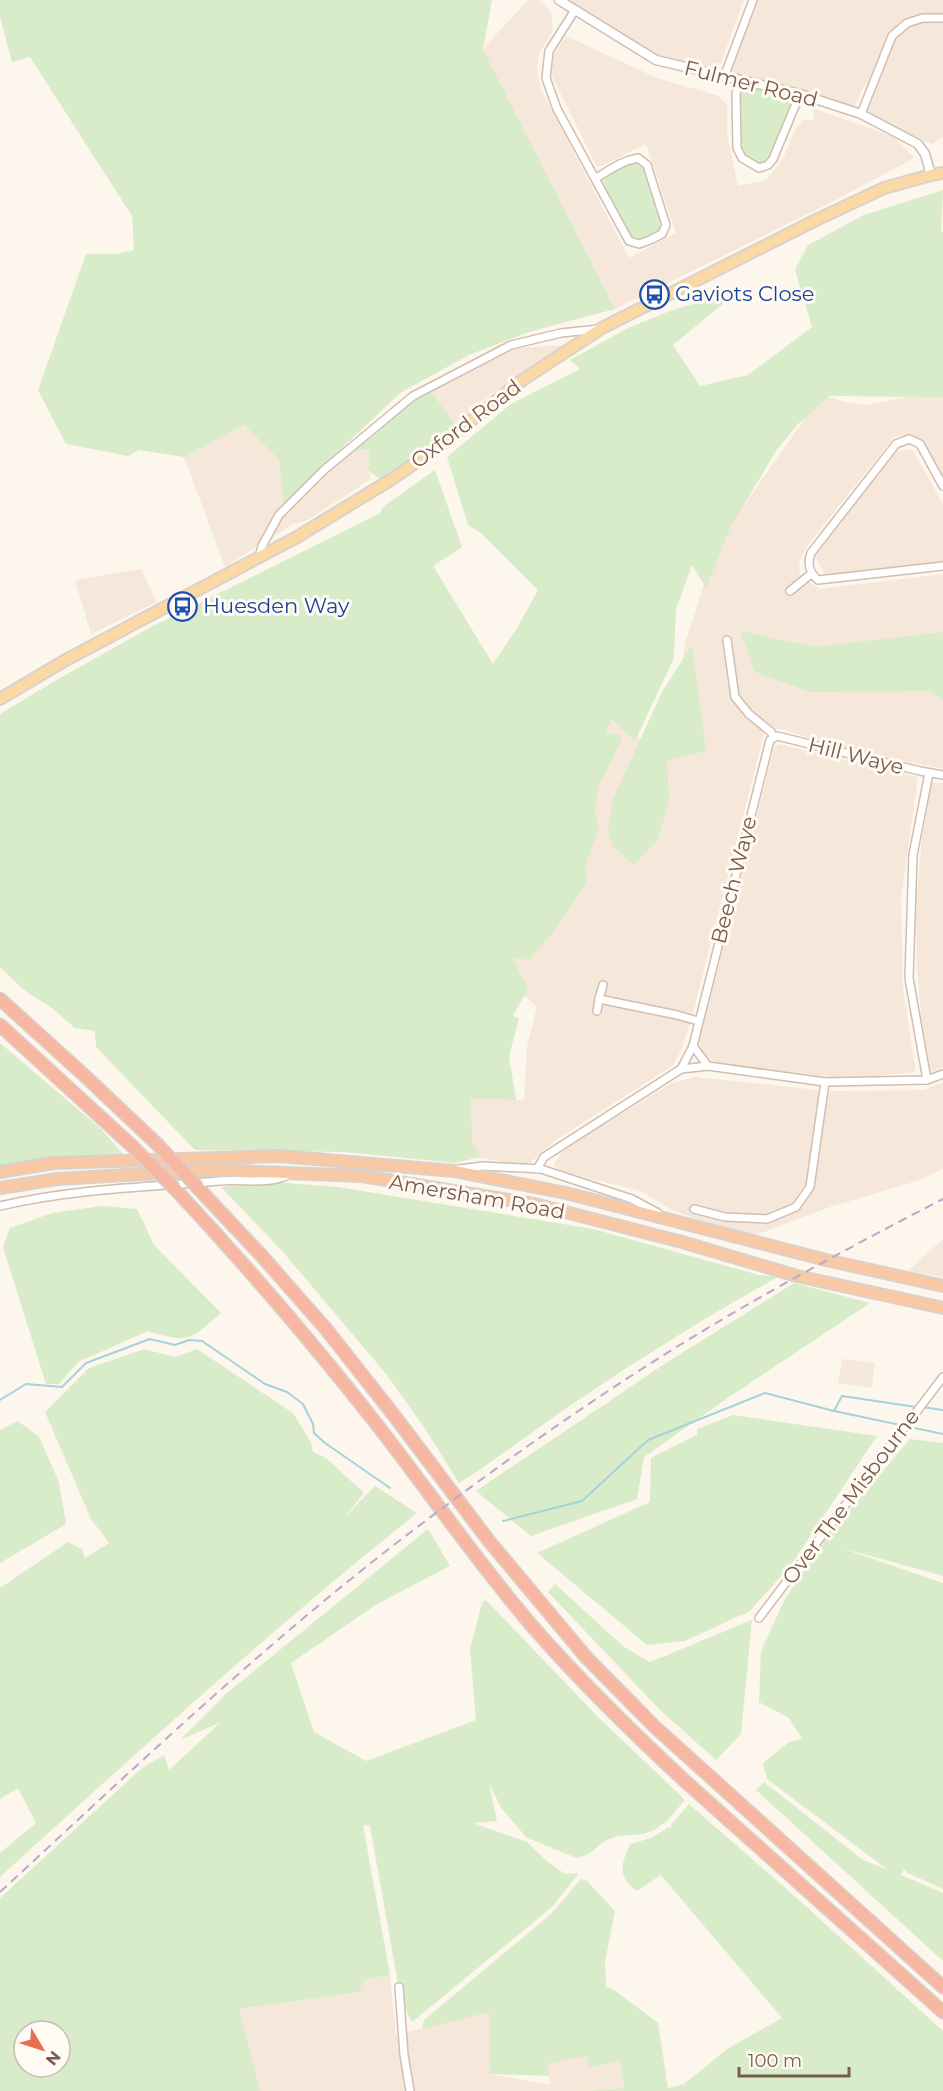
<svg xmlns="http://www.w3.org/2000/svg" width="943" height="2091" font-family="Montserrat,sans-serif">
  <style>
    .residential { fill: #f5e8da }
    .green { fill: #d8ecc9; fill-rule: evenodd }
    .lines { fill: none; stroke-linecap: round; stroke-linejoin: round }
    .stream { stroke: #a5d3da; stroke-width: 2 }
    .minor-casing { stroke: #d1beb0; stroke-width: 10 }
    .tertiary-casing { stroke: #d1beb0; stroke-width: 11 }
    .primary-casing { stroke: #dad1cd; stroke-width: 14 }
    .trunk-casing { stroke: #dad1cd; stroke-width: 14 }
    .motorway-casing { stroke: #dad1cd; stroke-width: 15 }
    .minor { stroke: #fff; stroke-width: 7 }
    .tertiary { stroke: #fff; stroke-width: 8 }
    .primary { stroke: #fbd9a5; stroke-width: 10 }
    .trunk { stroke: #f9c8a4; stroke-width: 10 }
    .motorway { stroke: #f7b7a3; stroke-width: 12 }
    .rail { stroke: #b9a8c9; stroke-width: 2; stroke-dasharray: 9 6; stroke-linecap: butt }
    .motorway-bridge-casing { stroke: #dad1cd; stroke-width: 15; stroke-linecap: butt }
    .motorway-bridge { stroke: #f7b7a3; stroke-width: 12 }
    .labels { text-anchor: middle; stroke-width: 6; stroke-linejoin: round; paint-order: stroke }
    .street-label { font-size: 21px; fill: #7a5c4d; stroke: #fffaf3 }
    .transit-label { font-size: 21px; fill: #164399; stroke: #fffaf3; text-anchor: start }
  </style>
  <rect width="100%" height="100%" fill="#fdf6ec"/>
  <g class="residential">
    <polygon points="528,0 539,0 551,11 553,30 539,54 537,65 538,77 542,91 629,258 676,233 646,144 602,166 597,166 595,163 551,74 551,64 554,54 566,36 657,78 719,96 727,105 727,134 738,186 764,181 772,173 783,158 796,128 805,119 814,121 813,108 894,137 914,158 834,201 615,309 483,49"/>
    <polygon points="565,0 744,0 717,73 678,64 654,55"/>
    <polygon points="759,0 943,0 943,137 932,144 866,114 876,86 865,84 854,108 729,73"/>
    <polygon points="564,345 477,404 455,425 432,392 517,348"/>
    <polygon points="943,389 943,479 920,439 910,435 901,435 893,438 808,545 800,560 799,569 801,577 820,589 943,574 943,769 847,749 780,729 765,730 693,1013 681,1051 672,1066 554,1141 527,1166 471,1156 471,1099 524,1100 527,1046 537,1007 428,906 592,710 642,739 680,678 685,643 708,572 722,537 821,395 845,402 867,405"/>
    <polygon points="244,425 279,460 283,504 287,513 327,470 353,451 369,449 368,470 371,479 308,520 293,524 225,567 184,457"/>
    <polygon points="912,449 943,504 943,562 826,577 814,555 897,451"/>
    <polygon points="141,569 157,602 91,634 75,580"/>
    <polygon points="779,744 918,777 901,898 903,988 916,1072 847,1079 718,1064 706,1056 699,1043 774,748"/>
    <polygon points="932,782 943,783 943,1067 931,1072 921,1015 917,969 916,903 922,838"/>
    <polygon points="695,1077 818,1090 818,1099 826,1100 830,1091 924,1090 943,1082 943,1169 917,1181 830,1207 748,1238 672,1210 641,1191 563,1172 553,1165 565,1148 672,1083"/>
    <polygon points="943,1239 943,1277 908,1271"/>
    <polygon points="842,1359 875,1363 872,1388 838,1383"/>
    <polygon points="390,1975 396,2035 490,2011 490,2074 550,2085 547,2064 587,2056 590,2068 620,2059 624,2088 584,2091 256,2091 232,2010 359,1992 364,1980"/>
  </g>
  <g class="green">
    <polygon points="0,0 492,0 483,49 615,309 529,332 469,355 400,393 283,504 279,460 244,425 184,457 139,450 128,456 66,444 38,390 86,254 116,254 134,250 132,216 30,57 12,62 0,17"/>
    <path d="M748,87L784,97L789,101L790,107L770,159C764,164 760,166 753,163C731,151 739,112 740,91Z"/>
    <path d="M632,162L642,165L662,223L659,232L638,242L631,239L602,184C605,172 622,168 632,162Z"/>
    <polygon points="943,190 941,232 943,232 943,397 830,396 797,425 776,451 730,528 706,588 692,565 676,609 674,658 635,741 612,720 605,733 619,735 622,739 598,788 595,812 599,827 585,866 587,879 581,892 550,936 533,955 531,960 512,958 528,989 513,1016 519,1019 509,1056 516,1100 471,1099 472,1142 480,1157 455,1163 345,1152 195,1150 96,1047 95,1031 75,1028 52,1008 24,990 0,967 0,714 60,678 149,628 380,513 384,506 435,470 462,547 433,566 493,664 517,628 538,590 482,534 468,525 447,457 511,404 580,369 570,360 628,328 670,311 719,296 724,303 673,345 700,386 748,375 812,327 795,270 808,245 864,215"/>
    <polygon points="432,392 455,425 426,451 381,480 368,470 369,449 353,451 416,399"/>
    <polygon points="740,631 815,647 943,632 943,701 929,691 810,692 755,672"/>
    <polygon points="692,645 706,751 667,761 669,801 658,839 634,864 614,848 608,831 613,799 662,692"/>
    <polygon points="0,1043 101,1129 124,1155 0,1168"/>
    <path d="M285,1183L338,1187L593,1229L759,1275L778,1277C706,1316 636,1361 568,1407C532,1432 497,1459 459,1483L424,1427L387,1375L282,1251L221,1187Z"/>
    <path d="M102,1206L137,1209L154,1245L221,1313C190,1340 189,1344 148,1331L78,1362L59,1384H46L3,1247L10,1228L52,1213Z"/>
    <polygon points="794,1283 870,1303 729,1397 644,1457 637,1499 531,1536 476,1491 669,1361"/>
    <path d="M144,1349L175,1357L197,1349L293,1413L311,1442L313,1452L326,1458L364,1493L343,1519L375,1486L417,1513C273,1628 136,1753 0,1877V1853L36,1823L18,1788L0,1799V1588L68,1542L82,1549L85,1558L109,1543L91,1519L45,1412L89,1368Z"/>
    <polygon points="733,1415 877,1436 791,1565 750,1611 685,1641 647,1645 537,1553 650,1502 651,1458 697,1435 697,1429"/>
    <polygon points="18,1421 39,1437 59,1482 66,1524 0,1563 0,1430"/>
    <polygon points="910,1439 943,1443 943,1576 838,1547 943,1583 943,1889 908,1873 904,1869 901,1875 943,1893 943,1961 756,1790 764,1782 863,1860 888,1870 767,1779 763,1763 789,1742 802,1739 789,1718 759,1702 761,1651 785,1599 822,1542"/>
    <path d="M428,1529L450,1566L377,1604L291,1663L314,1732L366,1761L476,1720L470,1649L482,1603L486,1600L597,1716L685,1800L667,1821L654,1830L643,1834L617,1836L603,1842L589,1854L577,1858L527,1838L502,1809L489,1784L497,1821L473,1823L527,1842L548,1862L565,1874L579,1873L553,1906L412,2022L401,2001L370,1826L363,1825L390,1975L364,1980L359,1992L239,2009L260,2091H0V1898L142,1768L164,1755L169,1770L221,1722L180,1740L227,1693ZM24,2031H60V2067H24Z"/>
    <polygon points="555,1584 624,1647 650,1662 752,1620 741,1734 716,1760 660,1710 548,1592"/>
    <path d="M689,1804L800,1901L943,2031V2091H584L624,2088L620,2060L590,2068L587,2056L547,2064L549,2076L490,2074L489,2012L422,2029L424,2020L551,1914L581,1879L587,1881L615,1911L605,1962L606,1987L614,1990L658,2023L668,2088L684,2084L727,2049L782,2018L661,1875L637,1891C617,1877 621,1864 630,1844L651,1838L669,1827L671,1829V1825Z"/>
  </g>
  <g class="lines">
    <g class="stream">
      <polyline points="0,1400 26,1384 62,1387 86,1363 150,1339 175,1345 189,1340 202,1341 265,1384 287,1392 303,1404 313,1424 314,1433 325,1443 390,1488"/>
      <polyline points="922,1407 943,1410"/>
      <polyline points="834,1411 842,1396 916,1407"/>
      <polyline points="503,1521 582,1501 648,1440 765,1393 834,1411 943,1434"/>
    </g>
    <defs>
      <g id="minor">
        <path d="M575,10L549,51L546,78L557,109L629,241L639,244L650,240L662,234L666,225L647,165L638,158C621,161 610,170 596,178"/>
        <polyline points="724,77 753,0"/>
        <polyline points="740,80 736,94 737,148 742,158 759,168 768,165 773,159 800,94"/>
        <polyline points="861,114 892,36 907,23 923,18 943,18"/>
        <path d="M943,486L920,444L909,439L896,444L811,553C807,564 809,572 818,580L943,566"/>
        <polyline points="259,557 262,546 279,515 324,470 413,396 511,345 561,333 599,329"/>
        <polyline points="790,591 811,574"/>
        <polyline points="727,640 735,697 749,714 771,732 774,737"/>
        <polyline points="603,985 599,999 677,1015 698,1021"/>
        <polyline points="597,1011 599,999"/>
        <polyline points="693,1046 708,1066"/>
        <polyline points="681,1069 693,1046 770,740 777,736 920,771 943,775"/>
        <polyline points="927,1080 909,978 913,855 929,773"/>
        <polyline points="459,1169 483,1166 541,1169 632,1199 658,1213"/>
        <polyline points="537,1169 544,1157 681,1069 708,1066 825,1082 927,1080 943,1074"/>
        <path d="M0,1206C72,1189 147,1187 220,1181C243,1179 268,1185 288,1175"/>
        <polyline points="694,1209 725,1217 767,1219 796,1207 810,1187 825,1082"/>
        <polyline points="759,1618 943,1377"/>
        <polyline points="399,1987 404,2055 410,2091"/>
      </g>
      <polyline id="tertiary" points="559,0 656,60 800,94 861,114 918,144 925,154 931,175"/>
      <polyline id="primary" points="0,699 64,661 297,537 392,479 434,450 521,381 602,328 816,220 884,188 931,175 943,173"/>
      <g id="trunk">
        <polyline points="0,1172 54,1163 280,1156 454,1171 566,1193 826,1260 943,1286"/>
        <polyline points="0,1188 57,1179 213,1170 362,1176 534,1204 682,1242 797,1276 943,1308"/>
      </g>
      <g id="motorway">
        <polyline points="0,999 85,1076 157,1144"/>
        <polyline points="0,1025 132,1146"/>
        <polyline points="198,1188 261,1255 326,1329 393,1414 489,1541 586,1657 655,1727 943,1987"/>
        <path d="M175,1189C246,1265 314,1344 378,1426C430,1493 478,1563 533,1627C581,1682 633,1733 686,1782L943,2012"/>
      </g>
    </defs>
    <use href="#minor" class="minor-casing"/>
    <use href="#tertiary" class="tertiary-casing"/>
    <use href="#primary" class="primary-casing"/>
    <use href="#trunk" class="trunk-casing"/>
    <use href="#motorway" class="motorway-casing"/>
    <use href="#minor" class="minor"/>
    <use href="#tertiary" class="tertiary"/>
    <use href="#primary" class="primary"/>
    <use href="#trunk" class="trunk"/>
    <use href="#motorway" class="motorway"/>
    <path class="rail" d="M0,1892C130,1772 259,1649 399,1541C488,1473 580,1407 675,1348C762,1294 852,1246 943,1199"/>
    <defs>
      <g id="motorway-bridge">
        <polyline points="157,1144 198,1188"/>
        <polyline points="132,1146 175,1189"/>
      </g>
    </defs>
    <use href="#motorway-bridge" class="motorway-bridge-casing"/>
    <use href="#motorway-bridge" class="motorway-bridge"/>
  </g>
  <defs>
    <symbol id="bus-ring" viewBox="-11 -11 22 22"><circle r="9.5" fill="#fffaf3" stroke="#1a4fb4" stroke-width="1.5"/><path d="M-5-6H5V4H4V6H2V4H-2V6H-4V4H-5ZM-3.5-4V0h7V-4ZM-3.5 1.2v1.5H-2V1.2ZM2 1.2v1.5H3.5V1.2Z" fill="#1a4fb4"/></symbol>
  </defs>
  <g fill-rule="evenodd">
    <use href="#bus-ring" x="638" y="278" width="33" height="33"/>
    <use href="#bus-ring" x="166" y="590" width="33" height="33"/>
  </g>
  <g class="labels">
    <g class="street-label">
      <text transform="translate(751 84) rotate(14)" y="7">Fulmer Road</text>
      <text transform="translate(466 424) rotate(-37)" y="7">Oxford Road</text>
      <text transform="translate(856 756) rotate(14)" y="7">Hill Waye</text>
      <text transform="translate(734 880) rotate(-76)" y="7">Beech Waye</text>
      <text transform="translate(477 1197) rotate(10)" y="7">Amersham Road</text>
      <text transform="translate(851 1497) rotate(-53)" y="7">Over The Misbourne</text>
    </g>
    <g class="transit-label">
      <text x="675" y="301">Gaviots Close</text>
      <text x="203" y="613">Huesden Way</text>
    </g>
  </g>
  <g transform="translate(42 2049) rotate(129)"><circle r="28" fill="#fffaf3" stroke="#cabbb1" stroke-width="1.5"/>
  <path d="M0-4.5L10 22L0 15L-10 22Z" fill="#e76f51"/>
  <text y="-9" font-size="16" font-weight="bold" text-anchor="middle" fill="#7a5c4d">N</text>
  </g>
  <path d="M739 2067v9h110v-9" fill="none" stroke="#7a5c4d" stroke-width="3"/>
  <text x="748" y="2067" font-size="18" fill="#7a5c4d" stroke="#fffaf3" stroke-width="4.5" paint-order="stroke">100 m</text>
</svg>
